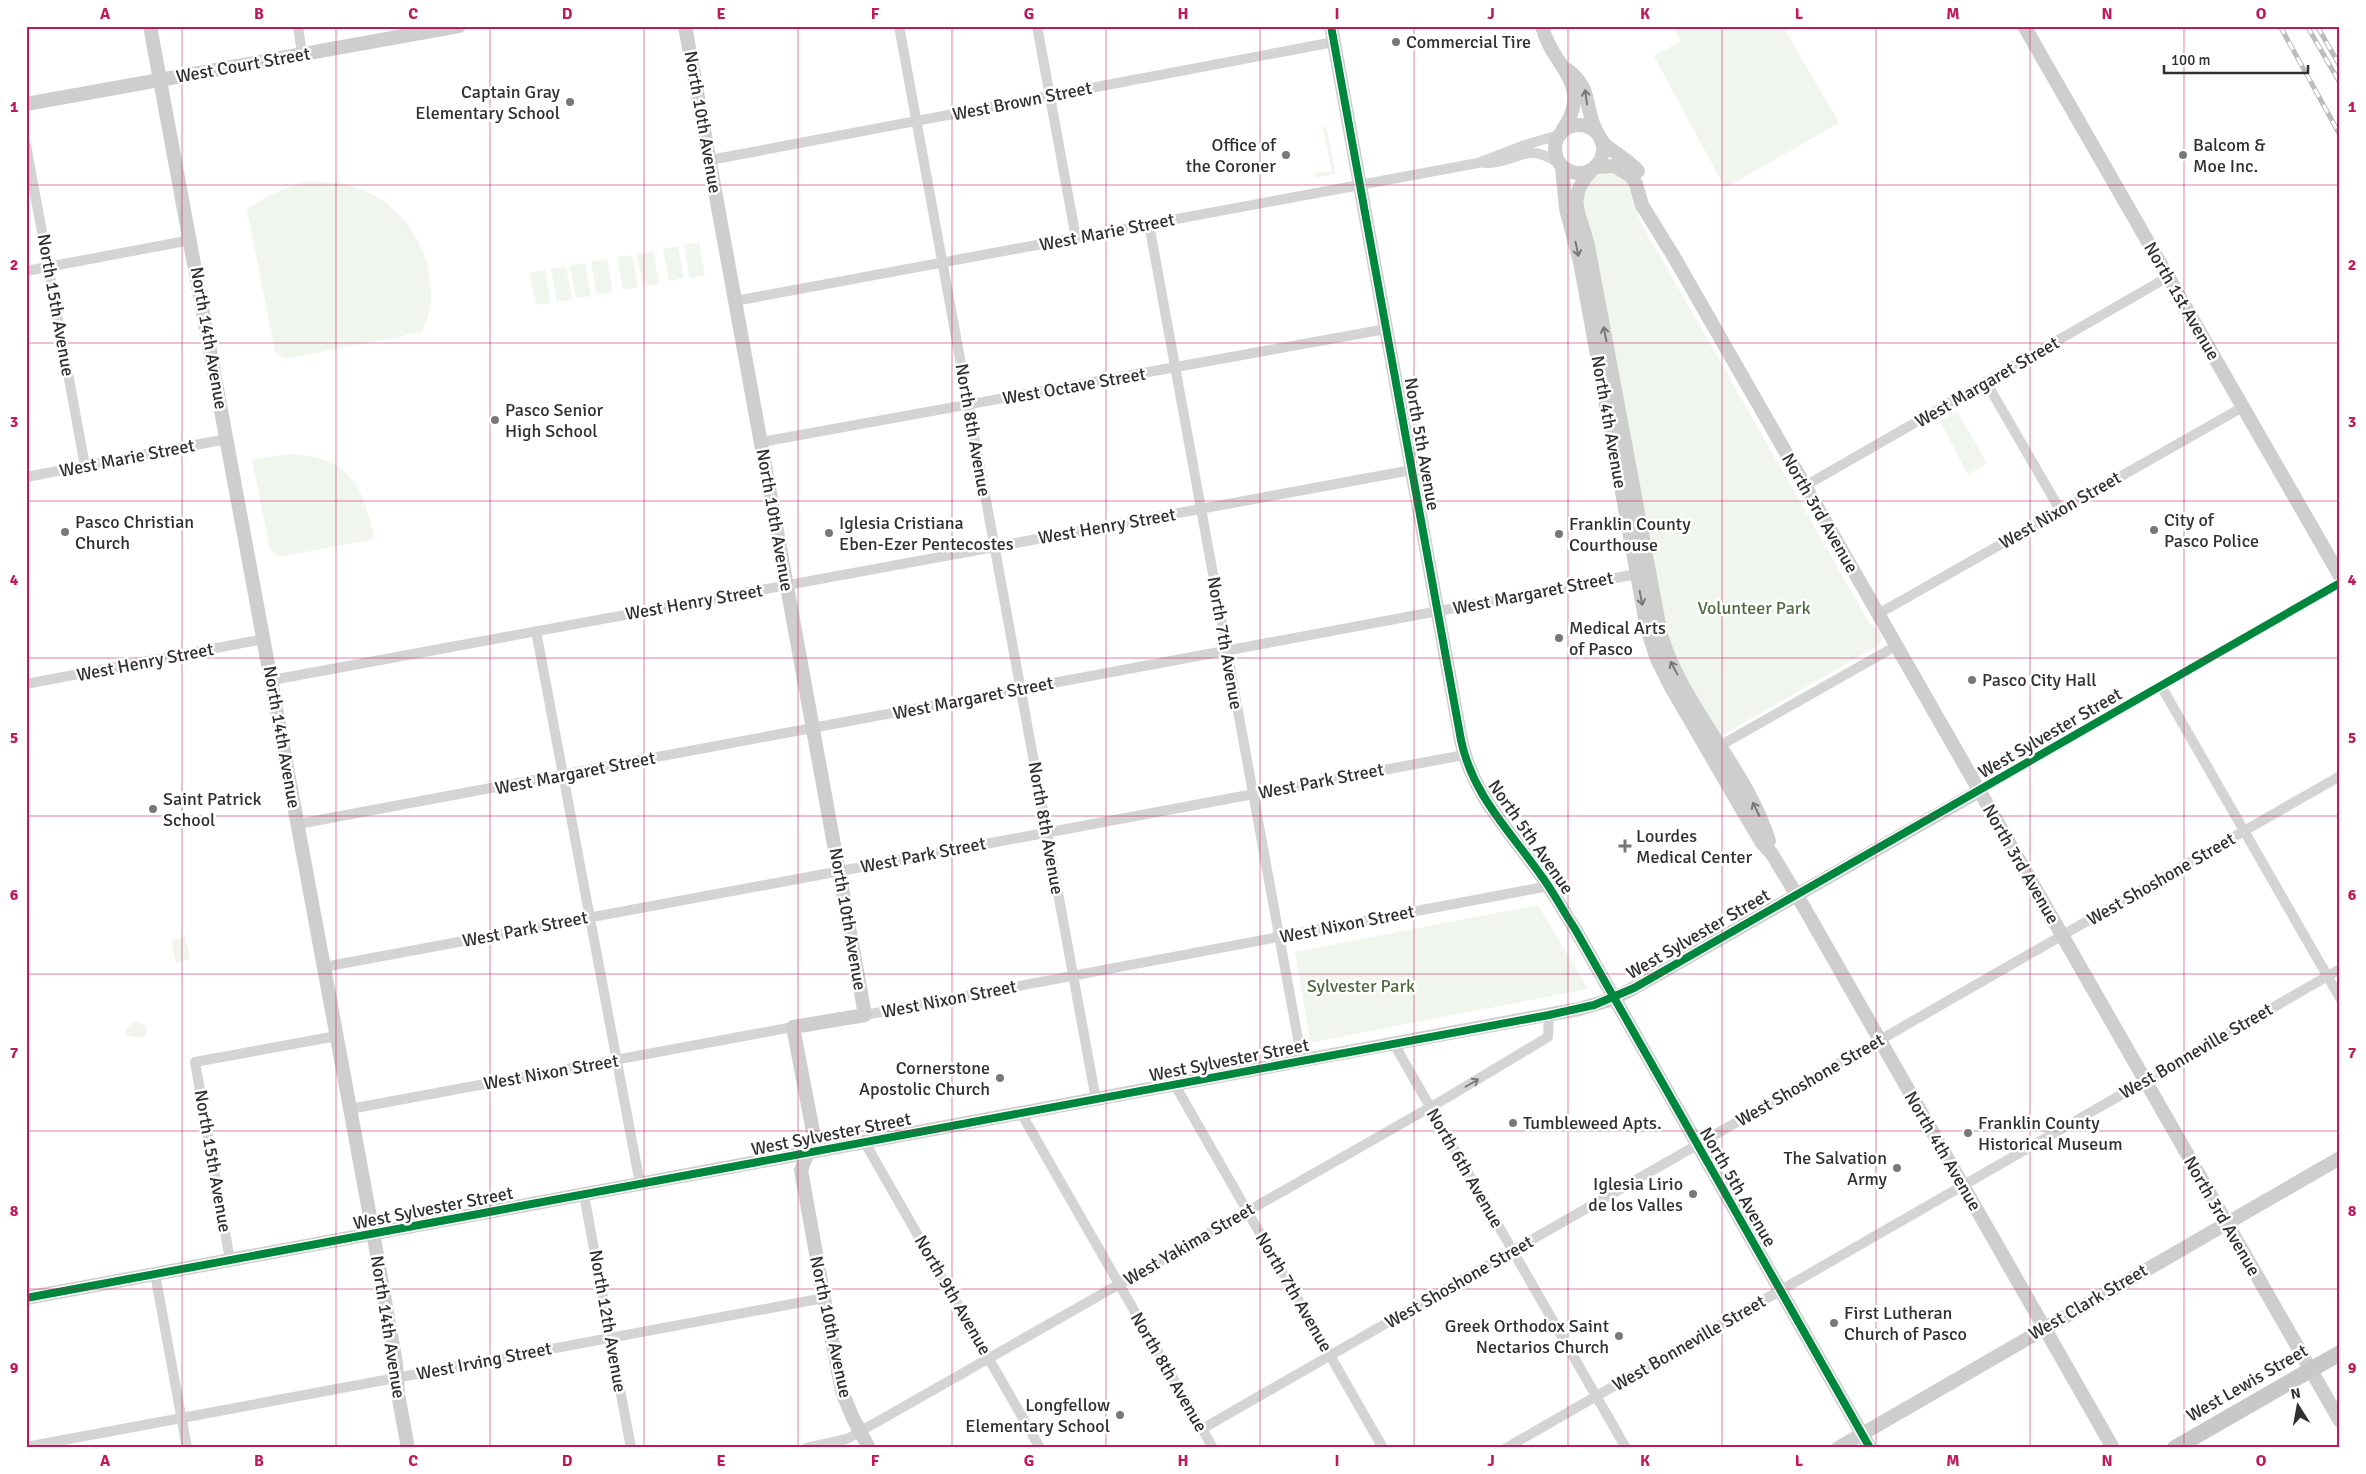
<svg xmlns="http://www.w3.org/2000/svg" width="2366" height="1474" font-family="Signika,sans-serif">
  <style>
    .green { fill: #f0f5ed }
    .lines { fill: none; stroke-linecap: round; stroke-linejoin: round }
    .street { stroke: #d4d4d4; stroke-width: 10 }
    .secondary { stroke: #cecece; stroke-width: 14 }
    .primary { stroke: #c8c8c8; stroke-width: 16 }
    .rail-casing { stroke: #bcbcbc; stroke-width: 5 }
    .rail { stroke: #fff; stroke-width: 3; stroke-dasharray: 9; stroke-linecap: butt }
    .cycleway-casing { stroke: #fff; stroke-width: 11 }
    .cycleway { stroke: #00873e; stroke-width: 8 }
    .oneway { stroke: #777 }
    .oneway2 { stroke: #7a7a7a }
    .grid { fill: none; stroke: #c2185b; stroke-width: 1; stroke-opacity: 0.55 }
    .poi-dot { fill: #787878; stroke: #fff; stroke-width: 2 }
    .labels { text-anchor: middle; stroke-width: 5; stroke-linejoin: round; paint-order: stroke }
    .poi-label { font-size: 18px; fill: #303030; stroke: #fff; text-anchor: start }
    .street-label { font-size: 18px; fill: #303030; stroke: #fff }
    .park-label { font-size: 18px; fill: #4e6a3e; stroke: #fff }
    .neatline { fill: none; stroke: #c2185b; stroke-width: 2 }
    .grid-label { font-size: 16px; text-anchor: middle; font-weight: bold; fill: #c2185b }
  </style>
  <rect width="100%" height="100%" fill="#fff"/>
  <g class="green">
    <polygon points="1673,26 1783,26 1839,123 1725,188 1654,56 1681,41"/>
    <polygon points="1326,126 1336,174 1315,178 1314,173 1332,172 1323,127"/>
    <polygon points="1606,170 1628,178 1640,221 1870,624 1878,629 1882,638 1879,645 1719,737 1667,643 1579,199 1594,174"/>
    <path d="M311,181C325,182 339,182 352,186C403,201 434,251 431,303C431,313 425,323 422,332L286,359L275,352L247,210C268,195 286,186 311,181Z"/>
    <polygon points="699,242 705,275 690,278 684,245"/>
    <polygon points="678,246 684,278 669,281 663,249"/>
    <polygon points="653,251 659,284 643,286 637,254"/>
    <polygon points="632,255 638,287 623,290 617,257"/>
    <polygon points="607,259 613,292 597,295 591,262"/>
    <polygon points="585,263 591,296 576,298 570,266"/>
    <polygon points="566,267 572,299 557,302 551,269"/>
    <polygon points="545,270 551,303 536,305 529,273"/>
    <polygon points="1957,411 1987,463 1968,475 1940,421"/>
    <path d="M288,454C348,455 364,486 374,539L280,557L270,550L252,460Z"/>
    <polygon points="1538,905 1588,989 1313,1042 1310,1040 1295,952"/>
    <polygon points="185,937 190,959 176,963 171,940"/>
    <path d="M135,1021L147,1026C148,1039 137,1039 127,1035L126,1030Z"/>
  </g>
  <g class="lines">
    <g class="street">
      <polyline points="298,26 302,54"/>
      <polyline points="899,26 1096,1100"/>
      <polyline points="1037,26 1076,238"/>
      <polyline points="26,145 85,466"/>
      <polyline points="710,160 1334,42"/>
      <path d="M1484,163C1518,164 1525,140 1558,163"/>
      <polyline points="1149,224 1302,1061"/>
      <polyline points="26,271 191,240"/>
      <polyline points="735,301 1478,163 1525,145 1559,135"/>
      <polyline points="1986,382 2060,510"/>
      <polyline points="761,442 1386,329"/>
      <polyline points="26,477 227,439"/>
      <polyline points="1805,486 2168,277"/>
      <polyline points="1878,614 2243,407"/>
      <polyline points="536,631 640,1184"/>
      <polyline points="272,680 1412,470"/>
      <polyline points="26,684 264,639"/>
      <polyline points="2161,686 2340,998"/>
      <polyline points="1714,749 1896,646"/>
      <polyline points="1979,791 2340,583"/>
      <polyline points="298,824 1642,573"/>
      <polyline points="324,967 1464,755"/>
      <polyline points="865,1015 1549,886"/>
      <polyline points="1394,1044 1626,1448"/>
      <polyline points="1175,1085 1383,1448"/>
      <polyline points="350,1109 793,1027"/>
      <polyline points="1021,1113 1213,1448"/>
      <polyline points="865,1143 1040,1448"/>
      <polyline points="584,1195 631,1448"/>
      <polyline points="230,1260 195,1062 337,1036"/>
      <polyline points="155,1274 187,1448"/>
      <polyline points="1202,1429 2340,776"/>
      <polyline points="26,1447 824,1298"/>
      <polyline points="806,1448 847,1439 1443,1100 1548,1037 1549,1015"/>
      <polyline points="1506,1448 2340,969"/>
    </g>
    <g class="secondary">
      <polyline points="150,26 376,1249 396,1364 398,1394 408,1448"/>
      <polyline points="685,26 865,1015 793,1027 814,1137 801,1170 824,1298 842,1392 853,1418 869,1448"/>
      <path d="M1331,26L1461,740C1472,794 1509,830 1540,874C1553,891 1563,911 1575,929L1870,1448"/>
      <path d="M1542,26C1552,68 1595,83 1562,131"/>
      <polyline points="2024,26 2340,576"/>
      <path d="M1568,70C1594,90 1583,109 1598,134"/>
      <polyline points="26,104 459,26"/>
      <circle cx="1579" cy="149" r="24"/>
      <path d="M1601,140C1613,154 1627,158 1638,171"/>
      <polyline points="1562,167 1566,209 1580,262 1647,629 1657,659 1671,687 1744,813 1762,843 1772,854 1805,909 2113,1448"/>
      <polyline points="1595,167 1615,166 1631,176 1636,184 1642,205 1674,257 2340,1421"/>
      <path d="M1592,170C1564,199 1581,214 1588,246L1661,635C1684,710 1746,767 1769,841"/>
      <polyline points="26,1298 1579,1009 1613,999 1634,988 1979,791"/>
      <polyline points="1838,1448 2340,1158"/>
    </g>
    <polyline class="primary" points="2175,1448 2340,1353"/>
    <defs>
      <g id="rail">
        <polyline points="2280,26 2340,135"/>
        <polyline points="2307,26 2340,83"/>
        <polyline points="2317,26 2340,66"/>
      </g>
    </defs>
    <use href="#rail" class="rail-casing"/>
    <use href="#rail" class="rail"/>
    <defs>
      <g id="cycleway">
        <path d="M1331,26L1461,740C1472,794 1509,830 1540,874C1553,891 1563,911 1575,929L1870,1448"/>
        <polyline points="26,1298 1549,1015 1594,1005 1634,988 2340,583"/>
      </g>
    </defs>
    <use href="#cycleway" class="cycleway-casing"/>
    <use href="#cycleway" class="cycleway"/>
  </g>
  <defs><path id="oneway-shaft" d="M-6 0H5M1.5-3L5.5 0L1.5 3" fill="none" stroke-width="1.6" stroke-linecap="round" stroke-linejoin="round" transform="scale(1.25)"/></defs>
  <g class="oneway">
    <use href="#oneway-shaft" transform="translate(1586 97) rotate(-98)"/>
    <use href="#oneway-shaft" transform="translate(1577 249) rotate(78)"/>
    <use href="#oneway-shaft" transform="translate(1605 334) rotate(-101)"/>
    <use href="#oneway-shaft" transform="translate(1641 598) rotate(79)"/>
    <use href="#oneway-shaft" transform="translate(1674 668) rotate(-118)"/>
    <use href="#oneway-shaft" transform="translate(1756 809) rotate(-116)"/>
  </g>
  <use class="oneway2" href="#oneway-shaft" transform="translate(1472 1083) rotate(-30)"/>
  <path class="grid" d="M182,26V1448M336,26V1448M490,26V1448M644,26V1448M798,26V1448M952,26V1448M1106,26V1448M1260,26V1448M1414,26V1448M1568,26V1448M1722,26V1448M1876,26V1448M2030,26V1448M2184,26V1448M26,185H2340M26,343H2340M26,501H2340M26,658H2340M26,816H2340M26,974H2340M26,1131H2340M26,1289H2340"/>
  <g class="poi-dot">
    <circle cx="1396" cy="42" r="5"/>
    <circle cx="570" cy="102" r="5"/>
    <circle cx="1286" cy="155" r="5"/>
    <circle cx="2183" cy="155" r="5"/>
    <circle cx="495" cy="420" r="5"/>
    <circle cx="2154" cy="530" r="5"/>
    <circle cx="65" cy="532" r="5"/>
    <circle cx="829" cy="533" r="5"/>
    <circle cx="1559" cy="534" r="5"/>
    <circle cx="1559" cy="638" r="5"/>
    <circle cx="1972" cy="680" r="5"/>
    <circle cx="153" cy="809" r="5"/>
    <path d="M1622.5 838.5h5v5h5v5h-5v5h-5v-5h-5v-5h5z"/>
    <circle cx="1000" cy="1078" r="5"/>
    <circle cx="1513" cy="1123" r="5"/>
    <circle cx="1968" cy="1133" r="5"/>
    <circle cx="1897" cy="1168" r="5"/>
    <circle cx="1693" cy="1194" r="5"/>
    <circle cx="1834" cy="1323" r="5"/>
    <circle cx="1619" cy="1336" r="5"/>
    <circle cx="1120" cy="1415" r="5"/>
  </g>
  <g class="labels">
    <g class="poi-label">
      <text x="1406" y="48">Commercial Tire</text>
      <text x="560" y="98" text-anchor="end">Captain Gray<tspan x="560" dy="21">Elementary School</tspan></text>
      <text x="1276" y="151" text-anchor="end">Office of<tspan x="1276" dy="21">the Coroner</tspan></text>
      <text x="2193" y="151">Balcom &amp;<tspan x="2193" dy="21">Moe Inc.</tspan></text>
      <text x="505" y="416">Pasco Senior<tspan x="505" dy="21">High School</tspan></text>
      <text x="2164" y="526">City of<tspan x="2164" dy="21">Pasco Police</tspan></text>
      <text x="75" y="528">Pasco Christian<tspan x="75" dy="21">Church</tspan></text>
      <text x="839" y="529">Iglesia Cristiana<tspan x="839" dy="21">Eben-Ezer Pentecostes</tspan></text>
      <text x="1569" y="530">Franklin County<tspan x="1569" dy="21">Courthouse</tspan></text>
      <text x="1569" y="634">Medical Arts<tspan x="1569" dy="21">of Pasco</tspan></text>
      <text x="1982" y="686">Pasco City Hall</text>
      <text x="163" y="805">Saint Patrick<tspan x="163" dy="21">School</tspan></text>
      <text x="1636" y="842">Lourdes<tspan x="1636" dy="21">Medical Center</tspan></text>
      <text x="990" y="1074" text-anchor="end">Cornerstone<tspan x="990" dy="21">Apostolic Church</tspan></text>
      <text x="1523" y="1129">Tumbleweed Apts.</text>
      <text x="1978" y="1129">Franklin County<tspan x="1978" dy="21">Historical Museum</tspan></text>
      <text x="1887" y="1164" text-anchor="end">The Salvation<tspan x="1887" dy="21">Army</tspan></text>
      <text x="1683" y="1190" text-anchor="end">Iglesia Lirio<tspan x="1683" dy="21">de los Valles</tspan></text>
      <text x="1844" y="1319">First Lutheran<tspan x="1844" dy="21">Church of Pasco</tspan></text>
      <text x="1609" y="1332" text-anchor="end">Greek Orthodox Saint<tspan x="1609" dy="21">Nectarios Church</tspan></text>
      <text x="1110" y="1411" text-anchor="end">Longfellow<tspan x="1110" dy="21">Elementary School</tspan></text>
    </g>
    <g class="street-label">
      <text transform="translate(243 65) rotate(-10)" y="6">West Court Street</text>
      <text transform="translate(1022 101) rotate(-11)" y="6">West Brown Street</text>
      <text transform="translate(703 122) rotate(80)" y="6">North 10th Avenue</text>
      <text transform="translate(1107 232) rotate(-11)" y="6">West Marie Street</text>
      <text transform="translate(2182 301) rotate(60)" y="6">North 1st Avenue</text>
      <text transform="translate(56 305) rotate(80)" y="6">North 15th Avenue</text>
      <text transform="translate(209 338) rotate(80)" y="6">North 14th Avenue</text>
      <text transform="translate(1987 382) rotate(-30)" y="6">West Margaret Street</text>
      <text transform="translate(1074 386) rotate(-10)" y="6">West Octave Street</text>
      <text transform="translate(1609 422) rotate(80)" y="6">North 4th Avenue</text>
      <text transform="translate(973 430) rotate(80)" y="6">North 8th Avenue</text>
      <text transform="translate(1422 444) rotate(80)" y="6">North 5th Avenue</text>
      <text transform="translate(127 458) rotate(-11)" y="6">West Marie Street</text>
      <text transform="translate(2060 510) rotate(-30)" y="6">West Nixon Street</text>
      <text transform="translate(1820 513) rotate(60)" y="6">North 3rd Avenue</text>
      <text transform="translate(775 520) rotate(80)" y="6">North 10th Avenue</text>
      <text transform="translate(1107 526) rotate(-10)" y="6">West Henry Street</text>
      <text transform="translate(1533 593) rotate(-11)" y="6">West Margaret Street</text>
      <text transform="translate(694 602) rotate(-10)" y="6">West Henry Street</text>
      <text transform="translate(1225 643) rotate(80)" y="6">North 7th Avenue</text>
      <text transform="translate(145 662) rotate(-11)" y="6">West Henry Street</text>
      <text transform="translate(973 698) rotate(-11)" y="6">West Margaret Street</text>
      <text transform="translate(2050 733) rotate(-30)" y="6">West Sylvester Street</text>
      <text transform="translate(282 737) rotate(80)" y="6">North 14th Avenue</text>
      <text transform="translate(575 773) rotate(-11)" y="6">West Margaret Street</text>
      <text transform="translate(1321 781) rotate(-11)" y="6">West Park Street</text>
      <text transform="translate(1046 828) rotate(80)" y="6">North 8th Avenue</text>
      <text transform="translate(1531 837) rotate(55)" y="6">North 5th Avenue</text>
      <text transform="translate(923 855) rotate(-11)" y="6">West Park Street</text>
      <text transform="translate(2021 864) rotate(60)" y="6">North 3rd Avenue</text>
      <text transform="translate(2161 879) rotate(-30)" y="6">West Shoshone Street</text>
      <text transform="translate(848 919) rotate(80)" y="6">North 10th Avenue</text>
      <text transform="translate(1347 924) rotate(-11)" y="6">West Nixon Street</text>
      <text transform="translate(525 929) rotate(-11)" y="6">West Park Street</text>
      <text transform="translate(1698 934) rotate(-30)" y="6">West Sylvester Street</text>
      <text transform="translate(949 999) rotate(-11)" y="6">West Nixon Street</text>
      <text transform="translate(2196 1051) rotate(-30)" y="6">West Bonneville Street</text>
      <text transform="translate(1229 1060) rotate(-11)" y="6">West Sylvester Street</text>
      <text transform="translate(551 1072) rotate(-10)" y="6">West Nixon Street</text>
      <text transform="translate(1810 1080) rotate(-30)" y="6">West Shoshone Street</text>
      <text transform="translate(831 1134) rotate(-11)" y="6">West Sylvester Street</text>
      <text transform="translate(1943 1151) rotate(60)" y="6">North 4th Avenue</text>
      <text transform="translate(213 1161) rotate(80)" y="6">North 15th Avenue</text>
      <text transform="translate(1465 1168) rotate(60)" y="6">North 6th Avenue</text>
      <text transform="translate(1738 1187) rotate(60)" y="6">North 5th Avenue</text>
      <text transform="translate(433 1208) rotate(-11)" y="6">West Sylvester Street</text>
      <text transform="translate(2222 1216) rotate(60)" y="6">North 3rd Avenue</text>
      <text transform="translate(1189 1244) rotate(-30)" y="6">West Yakima Street</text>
      <text transform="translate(1459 1282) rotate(-30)" y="6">West Shoshone Street</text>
      <text transform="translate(1294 1292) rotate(60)" y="6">North 7th Avenue</text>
      <text transform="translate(953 1295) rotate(60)" y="6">North 9th Avenue</text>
      <text transform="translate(2088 1302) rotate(-30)" y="6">West Clark Street</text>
      <text transform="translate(608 1321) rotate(80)" y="6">North 12th Avenue</text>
      <text transform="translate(388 1327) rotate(81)" y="6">North 14th Avenue</text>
      <text transform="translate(831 1327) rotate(78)" y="6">North 10th Avenue</text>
      <text transform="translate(1689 1343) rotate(-30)" y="6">West Bonneville Street</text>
      <text transform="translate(484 1361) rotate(-11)" y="6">West Irving Street</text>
      <text transform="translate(1169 1372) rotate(60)" y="6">North 8th Avenue</text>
      <text transform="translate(2247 1383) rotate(-30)" y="6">West Lewis Street</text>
    </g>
    <g class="park-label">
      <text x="1754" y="614">Volunteer Park</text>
      <text x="1361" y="992">Sylvester Park</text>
    </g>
  </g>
  <rect width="2366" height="1474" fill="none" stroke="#ffffff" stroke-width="55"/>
  <g transform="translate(2298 1406) rotate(349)" stroke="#ffffff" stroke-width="4" paint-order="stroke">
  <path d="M0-4L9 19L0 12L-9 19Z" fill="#303030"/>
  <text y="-8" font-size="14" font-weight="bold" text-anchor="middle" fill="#303030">N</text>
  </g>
  <path d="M2164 65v8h144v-8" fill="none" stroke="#303030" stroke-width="2.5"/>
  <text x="2171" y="65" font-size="15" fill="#303030" stroke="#ffffff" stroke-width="4" paint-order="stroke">100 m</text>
  <rect x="28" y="28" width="2310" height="1418" class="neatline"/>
  <g class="grid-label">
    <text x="105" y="19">A</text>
    <text x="259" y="19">B</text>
    <text x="413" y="19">C</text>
    <text x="567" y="19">D</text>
    <text x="721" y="19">E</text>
    <text x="875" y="19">F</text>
    <text x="1029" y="19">G</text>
    <text x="1183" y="19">H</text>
    <text x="1337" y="19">I</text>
    <text x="1491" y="19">J</text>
    <text x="1645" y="19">K</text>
    <text x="1799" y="19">L</text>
    <text x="1953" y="19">M</text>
    <text x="2107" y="19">N</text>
    <text x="2261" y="19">O</text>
    <text x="14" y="112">1</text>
    <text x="2352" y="112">1</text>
    <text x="14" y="270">2</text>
    <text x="2352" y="270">2</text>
    <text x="14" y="427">3</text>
    <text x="2352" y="427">3</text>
    <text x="14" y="585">4</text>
    <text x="2352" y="585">4</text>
    <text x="14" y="743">5</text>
    <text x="2352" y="743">5</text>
    <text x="14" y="900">6</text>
    <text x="2352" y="900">6</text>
    <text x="14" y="1058">7</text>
    <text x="2352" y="1058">7</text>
    <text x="14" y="1216">8</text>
    <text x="2352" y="1216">8</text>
    <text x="14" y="1373">9</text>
    <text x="2352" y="1373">9</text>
    <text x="105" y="1466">A</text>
    <text x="259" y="1466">B</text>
    <text x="413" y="1466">C</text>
    <text x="567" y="1466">D</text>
    <text x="721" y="1466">E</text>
    <text x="875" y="1466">F</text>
    <text x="1029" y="1466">G</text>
    <text x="1183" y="1466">H</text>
    <text x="1337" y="1466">I</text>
    <text x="1491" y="1466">J</text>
    <text x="1645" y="1466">K</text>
    <text x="1799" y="1466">L</text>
    <text x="1953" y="1466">M</text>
    <text x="2107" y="1466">N</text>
    <text x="2261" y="1466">O</text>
  </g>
</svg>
